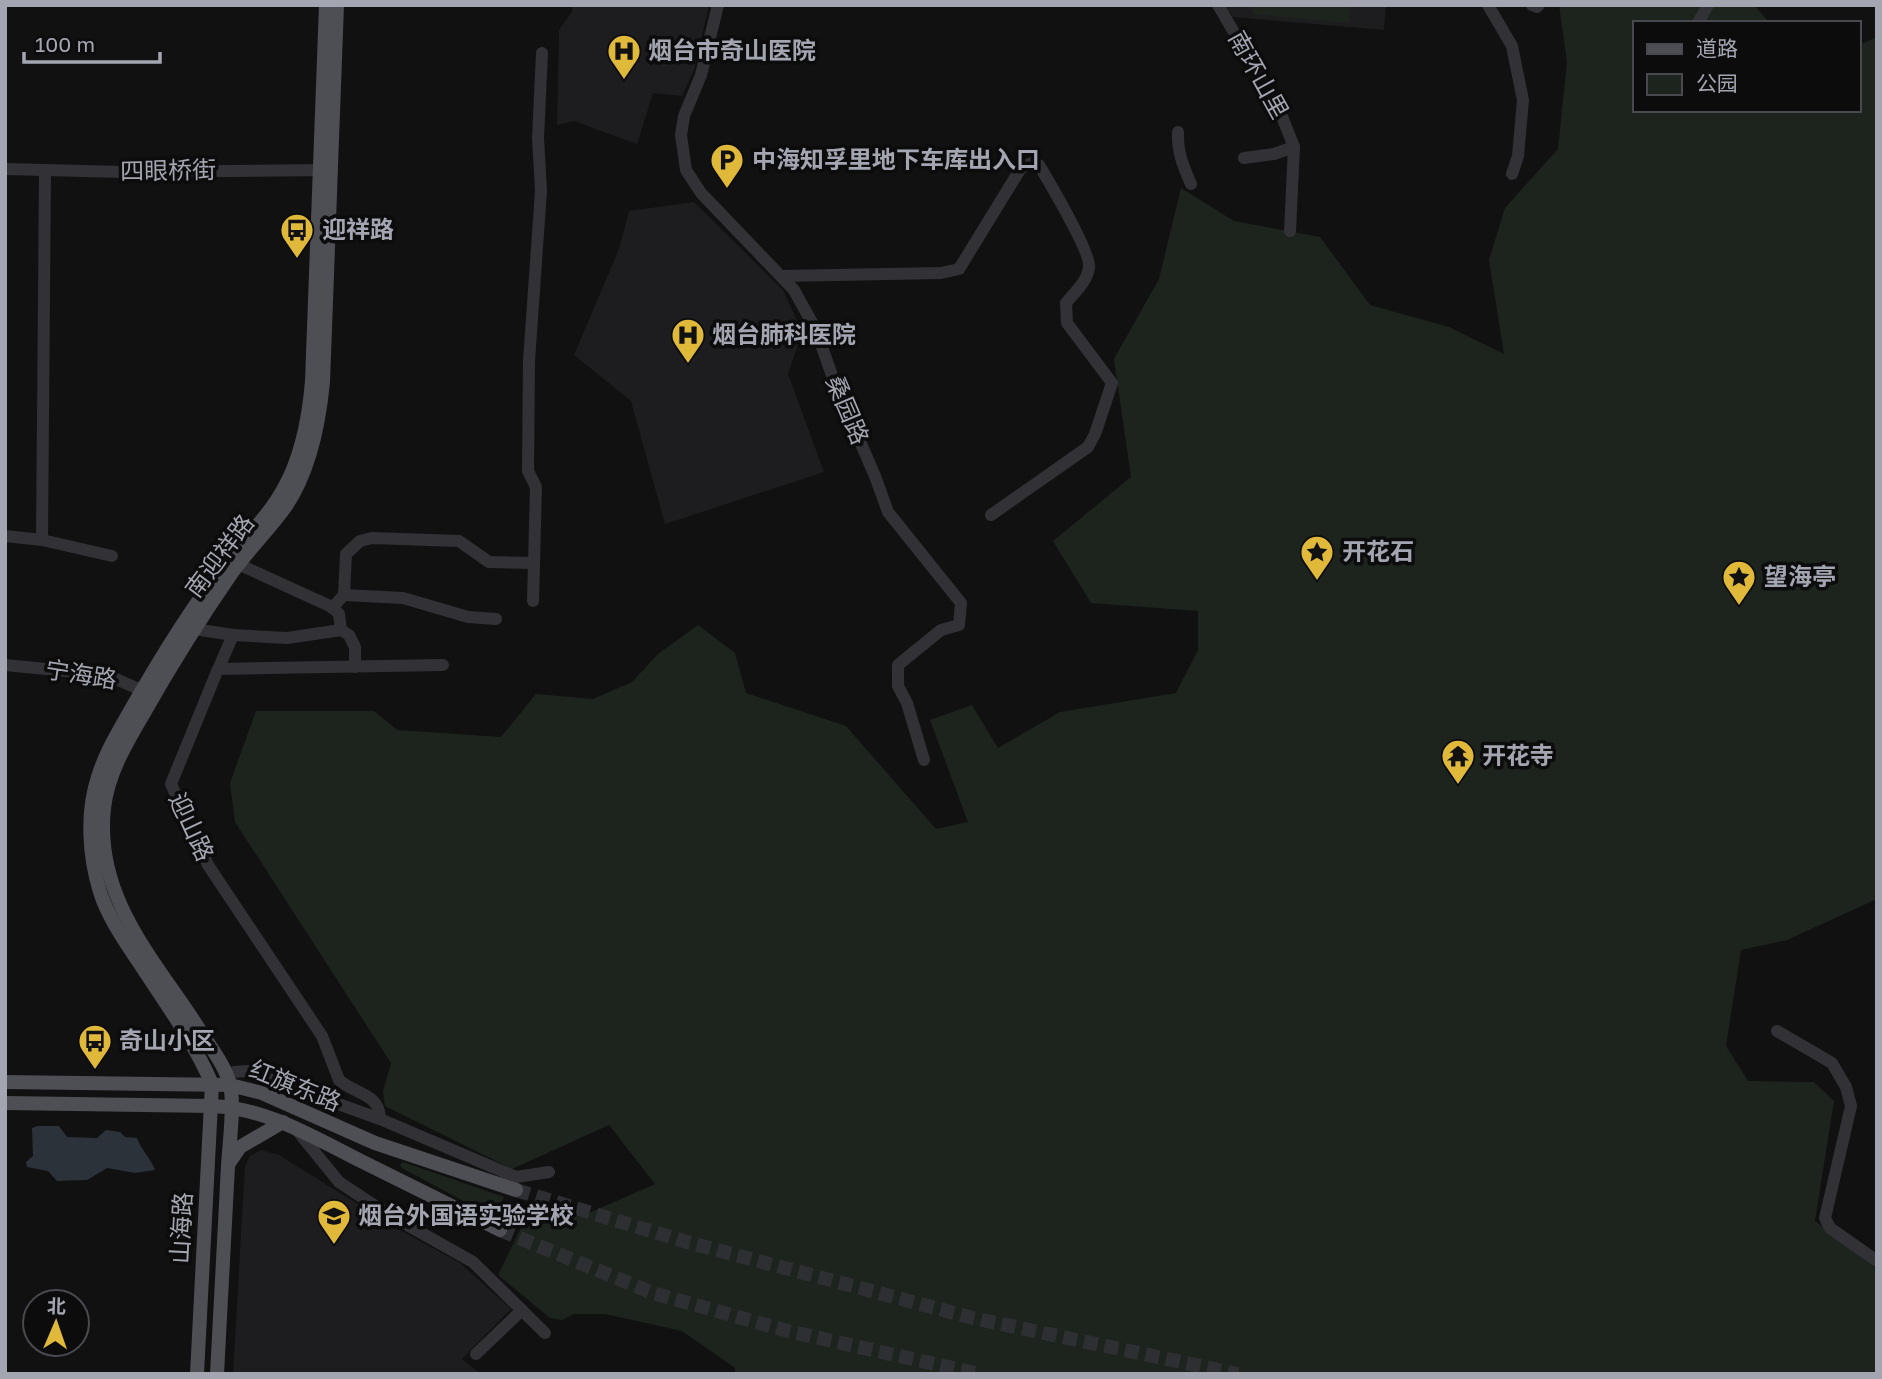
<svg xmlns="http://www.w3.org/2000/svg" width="1882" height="1379" font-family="'Golos Text','Noto Sans SC',sans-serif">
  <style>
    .built { fill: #1d1d1f }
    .green { fill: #1d241e }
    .water { fill: #2b3239 }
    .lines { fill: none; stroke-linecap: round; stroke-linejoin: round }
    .major-tunnel { stroke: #2e2f32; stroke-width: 14; stroke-dasharray: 14 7; stroke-linecap: butt }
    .minor { stroke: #323236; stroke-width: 12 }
    .major { stroke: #4e4f55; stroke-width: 14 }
    .labels { text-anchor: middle; stroke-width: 7; stroke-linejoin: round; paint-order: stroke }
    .poi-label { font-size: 24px; font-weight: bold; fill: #a3a6b1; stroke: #0c0c0d; text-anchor: start }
    .street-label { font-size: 24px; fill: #a3a6b1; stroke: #0c0c0d }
  </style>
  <rect width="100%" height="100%" fill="#111112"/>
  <g class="built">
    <polygon points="573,5 709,5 694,70 682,96 653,93 637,144 574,121 557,125 559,30 572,12"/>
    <polygon points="1225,5 1386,5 1384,30 1233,17"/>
    <polygon points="694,202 783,290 802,332 788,374 824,472 665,524 631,401 574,355 619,249 629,211"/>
    <polygon points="261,1150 279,1155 398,1229 460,1263 511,1309 462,1359 478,1372 477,1374 233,1374 245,1166 250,1156"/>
  </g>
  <g class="green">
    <polygon points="1253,5 1350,5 1349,23 1253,14"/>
    <polygon points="1559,5 1754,5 1770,23 1635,23 1635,110 1859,110 1859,45 1877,37 1877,899 1787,940 1741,950 1726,1046 1748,1081 1814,1082 1834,1101 1815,1221 1877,1269 1877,1374 735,1374 735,1368 682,1331 605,1314 574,1314 562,1320 550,1318 498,1275 533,1203 580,1217 655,1184 609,1125 512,1169 385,1106 383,1091 391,1063 235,822 230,783 256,711 374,711 397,730 501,737 536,694 593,699 632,682 658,654 698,625 735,653 746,693 846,726 936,829 968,822 930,720 972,705 998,748 1060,712 1176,693 1198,650 1198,611 1091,603 1053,541 1131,477 1114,359 1159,279 1181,188 1234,221 1320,237 1370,305 1449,327 1504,354 1489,260 1505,208 1558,149 1567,62"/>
    <polygon points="403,1162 504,1197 495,1218 402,1168 400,1165"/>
  </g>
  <path class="water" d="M38,1126H59L67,1137L97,1138L106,1130L120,1132L125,1137L137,1138C141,1150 151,1158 155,1170L135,1173L107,1168L87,1180L57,1181L48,1171L27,1167L26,1162L33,1156L32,1128Z"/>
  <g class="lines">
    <g class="major-tunnel">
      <polyline points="516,1190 687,1242 973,1318 1238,1374"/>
      <polyline points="500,1230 653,1293 788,1331 979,1374"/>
    </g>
    <g class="minor">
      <polyline points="718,5 701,75 684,116 681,135 686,170 701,193 794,290 816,330 835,384 875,476 888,512 961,603 959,625 941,630 898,665 898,686 907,703 924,760"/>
      <polyline points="1218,5 1279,109 1294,147 1290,231"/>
      <polyline points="1488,5 1512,46 1523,100 1518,156 1512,174"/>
      <polyline points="1532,5 1537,7 1539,5"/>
      <polyline points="1698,23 1708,5"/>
      <path d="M1178,132C1177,151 1183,166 1191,184"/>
      <polyline points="1244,158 1274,154 1294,147"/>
      <polyline points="5,169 123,172 327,170"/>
      <path d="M781,276L941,273L959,269L1021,168L1032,163L1039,165C1049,182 1091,252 1089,267C1088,281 1074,293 1066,303L1067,323L1112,383L1095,434L1088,447L991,515"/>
      <polyline points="5,536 42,540 112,556"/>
      <polyline points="42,540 45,171"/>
      <polyline points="231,562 238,564 332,607 339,614 341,630"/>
      <polyline points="344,595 346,554 360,541 372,538 459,541 489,562 534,563"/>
      <polyline points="533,601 536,487 528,471 529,361 541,191 538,138 542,53"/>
      <polyline points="332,608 344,595 403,598 468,617 496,619"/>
      <polyline points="194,629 233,635"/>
      <polyline points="5,665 107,675 150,694"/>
      <polyline points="220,665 233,635 287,638 341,630 349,635 355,647 355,667"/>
      <polyline points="1777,1031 1832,1063 1846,1087 1851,1106 1825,1218 1830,1228 1877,1261"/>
      <polyline points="230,1085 230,1076 234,1072 247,1071 380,1119 516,1177 549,1172"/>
      <path d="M380,1119C380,1093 354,1094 339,1080L322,1036L208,865L171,784L218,669L443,665"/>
      <polyline points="296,1129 339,1182 386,1213 473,1262 545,1333"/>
      <polyline points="476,1354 522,1310"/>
    </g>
    <g class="major">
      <polyline points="5,1082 230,1085 262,1093 375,1143 516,1190"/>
      <path d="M5,1103L212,1106C266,1108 313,1137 361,1161C407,1184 453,1207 500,1230"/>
      <polyline points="229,1163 240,1147 283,1122"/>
      <path d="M197,1374L212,1084C193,1040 164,1001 138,961C124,940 108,917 100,892C89,856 86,813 98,777C106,751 120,729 133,706C161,657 191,608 226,563C245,538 269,516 284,488C302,456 309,417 312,381L326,5"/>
      <path d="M217,1374C221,1305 224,1235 228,1166C229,1145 235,1104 230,1085C226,1067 211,1048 201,1032C156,961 94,899 104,808C108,773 127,742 144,713C171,665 200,619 231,574C248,550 269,530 286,506C310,470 319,424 323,382L337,5"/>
    </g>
  </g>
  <defs>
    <symbol id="hospital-pin" viewBox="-11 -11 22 30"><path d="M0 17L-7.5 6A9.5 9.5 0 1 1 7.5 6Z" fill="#e1b93a" stroke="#0c0c0d"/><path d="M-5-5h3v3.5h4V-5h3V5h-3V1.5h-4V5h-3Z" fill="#111"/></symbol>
    <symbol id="parking-pin" viewBox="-11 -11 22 30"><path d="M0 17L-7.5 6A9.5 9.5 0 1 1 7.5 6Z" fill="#e1b93a" stroke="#0c0c0d"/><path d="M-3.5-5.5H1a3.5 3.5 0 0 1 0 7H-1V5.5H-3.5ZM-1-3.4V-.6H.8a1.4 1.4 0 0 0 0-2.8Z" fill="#111"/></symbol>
    <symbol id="bus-pin" viewBox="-11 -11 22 30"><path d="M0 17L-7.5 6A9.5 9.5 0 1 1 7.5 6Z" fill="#e1b93a" stroke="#0c0c0d"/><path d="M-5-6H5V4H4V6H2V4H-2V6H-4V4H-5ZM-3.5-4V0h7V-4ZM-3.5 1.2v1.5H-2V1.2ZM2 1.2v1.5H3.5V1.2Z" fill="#111"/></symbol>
    <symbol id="sight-pin" viewBox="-11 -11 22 30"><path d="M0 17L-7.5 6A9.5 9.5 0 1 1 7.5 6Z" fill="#e1b93a" stroke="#0c0c0d"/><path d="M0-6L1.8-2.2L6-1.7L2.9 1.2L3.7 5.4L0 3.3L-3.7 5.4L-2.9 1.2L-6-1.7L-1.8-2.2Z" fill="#111"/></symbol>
    <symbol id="temple-pin" viewBox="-11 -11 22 30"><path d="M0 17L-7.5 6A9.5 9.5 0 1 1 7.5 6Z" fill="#e1b93a" stroke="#0c0c0d"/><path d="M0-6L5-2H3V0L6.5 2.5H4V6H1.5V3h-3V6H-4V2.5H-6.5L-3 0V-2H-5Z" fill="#111"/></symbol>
    <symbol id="school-pin" viewBox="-11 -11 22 30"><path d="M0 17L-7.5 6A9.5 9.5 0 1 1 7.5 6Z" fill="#e1b93a" stroke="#0c0c0d"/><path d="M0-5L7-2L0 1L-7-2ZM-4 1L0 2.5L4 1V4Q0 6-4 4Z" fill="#111"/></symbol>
  </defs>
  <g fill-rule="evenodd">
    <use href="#hospital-pin" x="605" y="32" width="38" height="52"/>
    <use href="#parking-pin" x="708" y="141" width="38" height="52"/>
    <use href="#bus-pin" x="278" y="211" width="38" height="52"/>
    <use href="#hospital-pin" x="669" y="316" width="38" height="52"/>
    <use href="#sight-pin" x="1298" y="533" width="38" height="52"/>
    <use href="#sight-pin" x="1720" y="558" width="38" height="52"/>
    <use href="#temple-pin" x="1439" y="737" width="38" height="52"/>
    <use href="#bus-pin" x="76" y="1022" width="38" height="52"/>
    <use href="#school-pin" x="315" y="1197" width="38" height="52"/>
  </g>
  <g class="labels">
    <g class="poi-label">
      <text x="648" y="59">烟台市奇山医院</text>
      <text x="752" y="168">中海知孚里地下车库出入口</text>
      <text x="322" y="238">迎祥路</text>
      <text x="712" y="343">烟台肺科医院</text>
      <text x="1342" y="560">开花石</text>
      <text x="1764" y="585">望海亭</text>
      <text x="1482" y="764">开花寺</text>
      <text x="119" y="1049">奇山小区</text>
      <text x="358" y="1224">烟台外国语实验学校</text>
    </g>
    <g class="street-label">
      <text transform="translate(1258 75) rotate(61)" y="8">南环山里</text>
      <text transform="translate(168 171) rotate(-1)" y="8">四眼桥街</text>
      <text transform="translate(847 410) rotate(67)" y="8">桑园路</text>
      <text transform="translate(220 556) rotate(-53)" y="8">南迎祥路</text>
      <text transform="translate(81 675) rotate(9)" y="8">宁海路</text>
      <text transform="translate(191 827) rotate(65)" y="8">迎山路</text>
      <text transform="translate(295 1086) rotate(22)" y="8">红旗东路</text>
      <text transform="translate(182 1228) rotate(-87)" y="8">山海路</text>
    </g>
  </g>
  <rect width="1882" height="1379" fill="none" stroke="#a3a6b1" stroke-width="14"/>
  <rect x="1633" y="21" width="228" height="91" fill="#0c0c0d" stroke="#484a4f" stroke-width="2"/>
  <rect x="1647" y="44" width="35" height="10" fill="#4e4f55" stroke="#484a4f" stroke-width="2"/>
  <text x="1696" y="56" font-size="21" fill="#a3a6b1">道路</text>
  <rect x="1647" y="74" width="35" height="21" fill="#1d241e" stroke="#484a4f" stroke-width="2"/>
  <text x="1696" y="91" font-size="21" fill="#a3a6b1">公园</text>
  <g transform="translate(56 1323) rotate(2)"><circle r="33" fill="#0c0c0d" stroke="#484a4f" stroke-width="2"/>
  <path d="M0-5L12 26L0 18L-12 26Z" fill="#e1b93a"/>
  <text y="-10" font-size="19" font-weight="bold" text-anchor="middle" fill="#a3a6b1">北</text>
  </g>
  <path d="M24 52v10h136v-10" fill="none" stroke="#a3a6b1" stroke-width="3.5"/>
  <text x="35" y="52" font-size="21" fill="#a3a6b1" stroke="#0c0c0d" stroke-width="5" paint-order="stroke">100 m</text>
</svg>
